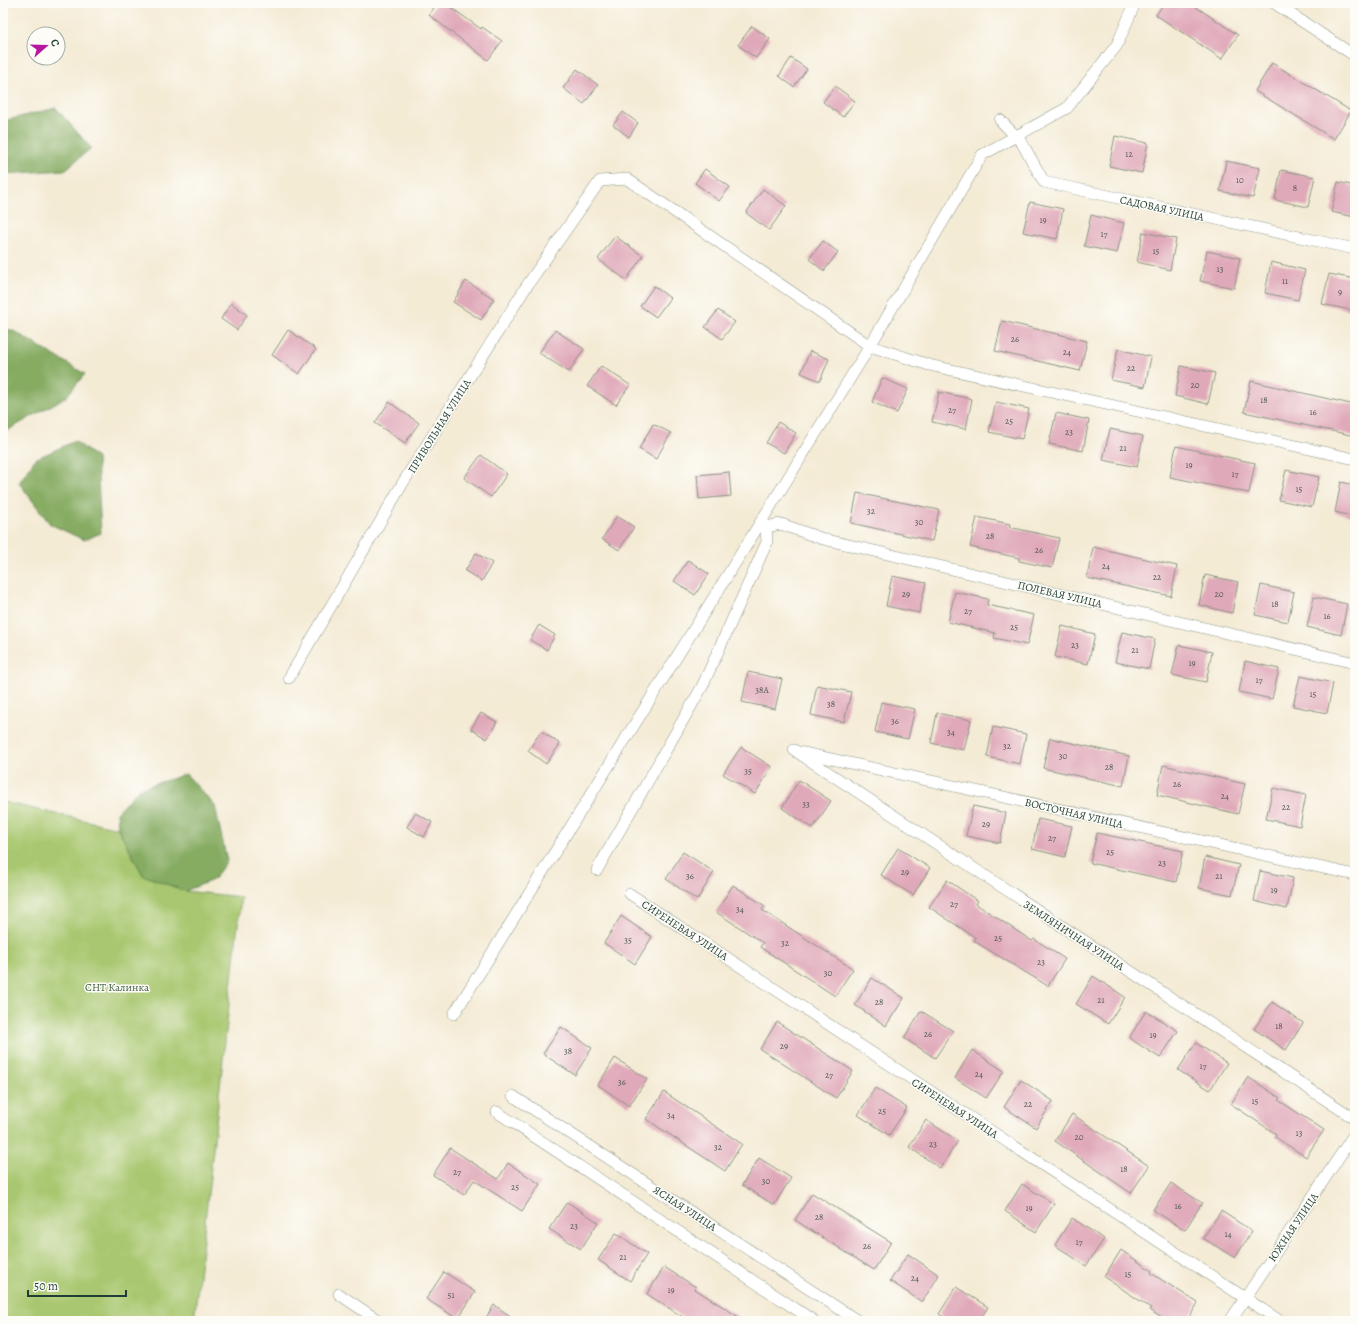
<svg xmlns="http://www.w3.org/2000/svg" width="1358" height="1324" font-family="Alegreya,serif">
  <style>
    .green { fill: #a9c76f; stroke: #648252 }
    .forest { fill: #86ac62; stroke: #52744b }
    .building { fill: #e0a9b9 }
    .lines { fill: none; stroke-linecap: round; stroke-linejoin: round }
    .minor-casing { stroke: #8a9484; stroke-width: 12 }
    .minor { stroke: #fff; stroke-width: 11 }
    .labels { text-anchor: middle; stroke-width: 3; stroke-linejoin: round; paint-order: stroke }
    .number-label { font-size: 9px; fill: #4f5855 }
    .street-label { font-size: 11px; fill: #1f3d34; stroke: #fdfcf7 }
    .park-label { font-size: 11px; fill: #426043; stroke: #fdfcf7 }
  </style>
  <rect width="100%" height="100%" fill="#fdfcf7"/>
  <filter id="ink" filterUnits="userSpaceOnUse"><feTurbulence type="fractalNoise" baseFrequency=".025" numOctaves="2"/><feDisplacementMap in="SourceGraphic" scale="8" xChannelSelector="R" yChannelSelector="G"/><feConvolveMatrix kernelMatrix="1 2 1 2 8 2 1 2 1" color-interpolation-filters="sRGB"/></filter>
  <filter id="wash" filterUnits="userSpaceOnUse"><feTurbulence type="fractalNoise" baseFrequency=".012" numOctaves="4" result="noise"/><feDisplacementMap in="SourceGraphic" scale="16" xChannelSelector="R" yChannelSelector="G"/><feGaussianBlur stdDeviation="0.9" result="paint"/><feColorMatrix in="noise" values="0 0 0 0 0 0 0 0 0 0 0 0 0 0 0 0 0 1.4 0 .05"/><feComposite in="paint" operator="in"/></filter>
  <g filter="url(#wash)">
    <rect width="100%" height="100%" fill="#f4ebd5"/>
    <polygon class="green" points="3,802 118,828 143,875 185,891 241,897 194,1321 3,1321"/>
    <g class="forest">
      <polygon points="56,108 91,148 65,170 3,174 3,121"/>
      <polygon points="3,329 12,330 85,374 66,397 3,433"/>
      <polygon points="75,441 97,458 101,533 84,540 50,524 19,483 35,459"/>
      <polygon points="186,774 215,806 227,861 213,880 185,891 143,875 118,828 117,812 139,789"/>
    </g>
    <g id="blocks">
      <g class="building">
        <polygon points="437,3 445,3 481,29 482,27 502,41 488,60 429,15"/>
        <polygon points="1164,3 1190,3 1238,35 1222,59 1156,15"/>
        <polygon points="752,26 770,39 756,58 738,45"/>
        <polygon points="791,58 807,69 794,87 779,76"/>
        <polygon points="1272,63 1351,111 1334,139 1255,91"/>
        <polygon points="577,69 598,85 584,104 563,88"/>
        <polygon points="835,86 855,101 843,117 823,102"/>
        <polygon points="623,112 638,123 629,137 613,125"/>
        <polygon points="1115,136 1148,143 1142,173 1109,166"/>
        <polygon points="1226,161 1260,168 1253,198 1220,191"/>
        <polygon points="705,169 730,187 719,201 695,183"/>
        <polygon points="1281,170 1315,177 1308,207 1275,200"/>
        <polygon points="1338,182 1355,186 1355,217 1331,212"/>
        <polygon points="763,189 786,206 769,230 746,213"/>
        <polygon points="1030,202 1063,209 1057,239 1023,232"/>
        <polygon points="1091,215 1124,223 1117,253 1084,246"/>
        <polygon points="1143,232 1176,239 1170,270 1137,262"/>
        <polygon points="615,236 643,256 626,280 598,259"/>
        <polygon points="823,241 838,252 824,271 809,259"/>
        <polygon points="1207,251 1240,258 1234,288 1200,281"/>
        <polygon points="1271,262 1305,270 1298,300 1265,293"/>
        <polygon points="1329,274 1355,279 1355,311 1322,304"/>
        <polygon points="466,281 494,299 481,320 453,302"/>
        <polygon points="654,286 670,298 656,317 640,306"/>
        <polygon points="231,303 247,315 237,330 221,319"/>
        <polygon points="718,310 735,322 722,339 705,327"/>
        <polygon points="1002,321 1087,341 1080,371 995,351"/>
        <polygon points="288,330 316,349 299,374 272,355"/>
        <polygon points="555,330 584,349 569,372 539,353"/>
        <polygon points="1118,349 1151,357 1145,387 1111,380"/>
        <polygon points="810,351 829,359 820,381 801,373"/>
        <polygon points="601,366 630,385 616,405 587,386"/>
        <polygon points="1181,366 1215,373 1208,404 1175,396"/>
        <polygon points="882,378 908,389 897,413 872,402"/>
        <polygon points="1251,381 1355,405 1355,436 1244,412"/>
        <polygon points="939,392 972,399 966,429 932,422"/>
        <polygon points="389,402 419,423 405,443 375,423"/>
        <polygon points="996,402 1029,409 1022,439 989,432"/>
        <polygon points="1056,413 1089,420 1083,451 1049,444"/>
        <polygon points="778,422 796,433 784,453 766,443"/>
        <polygon points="653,424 671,433 656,459 639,449"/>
        <polygon points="1110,429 1143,436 1137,467 1103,460"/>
        <polygon points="1176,446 1255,463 1249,493 1170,477"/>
        <polygon points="481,455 507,474 491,497 464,478"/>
        <polygon points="1286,470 1319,477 1312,507 1279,500"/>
        <polygon points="729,472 731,496 699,499 697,475"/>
        <polygon points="1341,482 1355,485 1355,517 1335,512"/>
        <polygon points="857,493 939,510 932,541 851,523"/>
        <polygon points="617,516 634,527 619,550 602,539"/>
        <polygon points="977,517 1010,524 1009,527 1059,538 1052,568 1019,561 1019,558 970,547"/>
        <polygon points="1093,547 1177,566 1171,596 1087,578"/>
        <polygon points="476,553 492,563 482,581 465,571"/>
        <polygon points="688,560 709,574 695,595 674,581"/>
        <polygon points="1205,575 1238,582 1232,613 1199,605"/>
        <polygon points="892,576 926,583 919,613 886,606"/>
        <polygon points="1261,585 1294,592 1288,622 1255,615"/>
        <polygon points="955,592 988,599 987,605 1034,615 1027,645 994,638 995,633 948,622"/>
        <polygon points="1314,597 1347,604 1341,635 1307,627"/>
        <polygon points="539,625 555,635 547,650 530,640"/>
        <polygon points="1062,626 1095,634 1088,664 1055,657"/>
        <polygon points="1122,632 1155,639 1149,669 1115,662"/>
        <polygon points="1179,645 1212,652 1206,682 1172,675"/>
        <polygon points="1245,661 1279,669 1272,699 1239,692"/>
        <polygon points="748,672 782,679 775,709 742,702"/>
        <polygon points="1300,676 1333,683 1327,713 1293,706"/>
        <polygon points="817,685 851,692 844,722 811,715"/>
        <polygon points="881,702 915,709 908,739 875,732"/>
        <polygon points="481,713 497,722 487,739 471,729"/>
        <polygon points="937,713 971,720 964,750 931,743"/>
        <polygon points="993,727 1026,734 1020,764 987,757"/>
        <polygon points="541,731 560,744 546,764 528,751"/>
        <polygon points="1050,738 1129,756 1123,786 1043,768"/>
        <polygon points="741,747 772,767 755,794 723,774"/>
        <polygon points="1163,765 1245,784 1238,814 1157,795"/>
        <polygon points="799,780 831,801 813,828 782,808"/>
        <polygon points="1273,788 1306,795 1300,826 1266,819"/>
        <polygon points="973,806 1006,813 1000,843 966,836"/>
        <polygon points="415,813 432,822 424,837 407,827"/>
        <polygon points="1038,819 1072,826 1065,857 1032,849"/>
        <polygon points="1097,833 1183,851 1176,882 1090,863"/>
        <polygon points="898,848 930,868 913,895 881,875"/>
        <polygon points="683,852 714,872 697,900 666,879"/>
        <polygon points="1205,857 1239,865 1232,895 1199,888"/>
        <polygon points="1260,871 1293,878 1287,909 1254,901"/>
        <polygon points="947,880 978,901 976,904 1032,941 1034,939 1065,959 1048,986 974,941 976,938 929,907"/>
        <polygon points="733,885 765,906 762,910 853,969 835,996 760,947 763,943 716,912"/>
        <polygon points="621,916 652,937 635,964 604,943"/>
        <polygon points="1093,976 1125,997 1108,1024 1076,1004"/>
        <polygon points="872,978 904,998 886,1026 855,1005"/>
        <polygon points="1272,1002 1303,1023 1286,1050 1254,1029"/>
        <polygon points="921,1011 953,1031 935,1058 904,1038"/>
        <polygon points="1146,1011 1178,1031 1160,1058 1129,1038"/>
        <polygon points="777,1022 853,1071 836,1098 760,1049"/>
        <polygon points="561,1027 592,1048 575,1075 543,1054"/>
        <polygon points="1196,1043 1227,1063 1210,1090 1178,1070"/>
        <polygon points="972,1050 1004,1071 986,1098 955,1078"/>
        <polygon points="615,1058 647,1079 629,1106 598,1085"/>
        <polygon points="1248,1077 1280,1098 1278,1100 1324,1130 1306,1157 1275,1137 1276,1134 1231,1104"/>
        <polygon points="1021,1080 1053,1101 1036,1128 1004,1107"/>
        <polygon points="875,1088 907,1108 889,1135 858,1115"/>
        <polygon points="664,1092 742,1144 725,1171 646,1119"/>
        <polygon points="1072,1114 1149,1166 1131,1193 1055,1141"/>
        <polygon points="926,1120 958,1141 940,1168 909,1147"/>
        <polygon points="450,1148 498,1179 508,1163 540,1184 522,1211 474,1180 464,1195 433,1175"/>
        <polygon points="759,1158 791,1178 774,1205 742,1185"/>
        <polygon points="1171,1183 1202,1203 1185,1230 1153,1210"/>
        <polygon points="1022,1184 1054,1204 1036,1232 1005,1211"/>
        <polygon points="812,1193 891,1242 874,1270 795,1220"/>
        <polygon points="567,1202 598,1222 581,1249 549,1229"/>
        <polygon points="1221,1211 1252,1231 1235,1258 1203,1238"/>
        <polygon points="1072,1218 1104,1239 1086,1266 1055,1245"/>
        <polygon points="616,1233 647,1254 630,1281 598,1260"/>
        <polygon points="1121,1250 1152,1271 1151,1273 1198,1303 1187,1321 1167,1321 1149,1310 1151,1308 1104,1277"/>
        <polygon points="908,1254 939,1275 922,1302 890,1281"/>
        <polygon points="664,1267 696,1287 695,1289 745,1321 689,1321 647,1294"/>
        <polygon points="444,1272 475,1292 458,1319 426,1299"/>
        <polygon points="956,1287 988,1307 979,1321 950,1321 939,1314"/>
        <polygon points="494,1305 518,1321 484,1321"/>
      </g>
    </g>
  </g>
  <g filter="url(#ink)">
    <use href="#blocks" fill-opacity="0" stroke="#8a9484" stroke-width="1"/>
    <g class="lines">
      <defs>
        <g id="minor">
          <polyline points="1274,3 1355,56"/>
          <polyline points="1000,120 1022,143 1044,182 1355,249"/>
          <polyline points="766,527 781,524 823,539 1355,663"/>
          <polyline points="289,678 404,481 528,284 600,181 627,179 870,346 929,365 1355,459"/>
          <polyline points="794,750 1355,1119"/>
          <polyline points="800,752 1355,875"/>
          <polyline points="597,870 702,687 767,542 766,527 762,520 870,346 982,155 1067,108 1117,45 1135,3"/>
          <polyline points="630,894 1280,1321"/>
          <polyline points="454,1014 762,520"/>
          <polyline points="513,1096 858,1321"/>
          <polyline points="497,1112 814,1321"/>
          <polyline points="339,1294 379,1321"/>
          <polyline points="1230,1321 1355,1133"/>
        </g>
      </defs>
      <use href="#minor" class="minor-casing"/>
      <use href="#minor" class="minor"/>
    </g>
  </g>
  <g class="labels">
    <g class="number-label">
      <text x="1129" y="157">12</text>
      <text x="1240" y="183">10</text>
      <text x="1295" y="191">8</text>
      <text x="1043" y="223">19</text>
      <text x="1104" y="237">17</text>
      <text x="1156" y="254">15</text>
      <text x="1220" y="272">13</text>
      <text x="1285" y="284">11</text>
      <text x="1340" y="295">9</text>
      <text x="1015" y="342">26</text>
      <text x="1067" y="355">24</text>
      <text x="1131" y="371">22</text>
      <text x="1195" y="388">20</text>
      <text x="1264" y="403">18</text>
      <text x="952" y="413">27</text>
      <text x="1313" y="415">16</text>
      <text x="1009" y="424">25</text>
      <text x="1069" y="435">23</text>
      <text x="1123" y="451">21</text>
      <text x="1189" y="468">19</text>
      <text x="1235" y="477">17</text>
      <text x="1299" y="492">15</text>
      <text x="871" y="514">32</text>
      <text x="919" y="525">30</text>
      <text x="990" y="539">28</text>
      <text x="1039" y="553">26</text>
      <text x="1106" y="569">24</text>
      <text x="1157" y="580">22</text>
      <text x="906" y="597">29</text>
      <text x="1219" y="597">20</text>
      <text x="1275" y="607">18</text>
      <text x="968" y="614">27</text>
      <text x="1327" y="619">16</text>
      <text x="1014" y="630">25</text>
      <text x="1075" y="648">23</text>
      <text x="1135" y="653">21</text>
      <text x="1192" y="666">19</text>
      <text x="1259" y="683">17</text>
      <text x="762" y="693">38А</text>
      <text x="1313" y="697">15</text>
      <text x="831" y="707">38</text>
      <text x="895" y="724">36</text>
      <text x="951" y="735">34</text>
      <text x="1007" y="749">32</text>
      <text x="1063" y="759">30</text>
      <text x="1109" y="770">28</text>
      <text x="748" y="774">35</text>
      <text x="1177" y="787">26</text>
      <text x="1225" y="799">24</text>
      <text x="806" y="807">33</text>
      <text x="1286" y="810">22</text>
      <text x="986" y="827">29</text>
      <text x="1052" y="841">27</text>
      <text x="1110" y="855">25</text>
      <text x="1162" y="866">23</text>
      <text x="905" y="875">29</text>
      <text x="690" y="879">36</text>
      <text x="1219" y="879">21</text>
      <text x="1274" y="893">19</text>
      <text x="954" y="907">27</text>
      <text x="740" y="912">34</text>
      <text x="998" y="941">25</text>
      <text x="628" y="943">35</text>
      <text x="785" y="946">32</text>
      <text x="1041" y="965">23</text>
      <text x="828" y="976">30</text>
      <text x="1101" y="1003">21</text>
      <text x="879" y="1005">28</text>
      <text x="1279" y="1029">18</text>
      <text x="928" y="1037">26</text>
      <text x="1153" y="1038">19</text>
      <text x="784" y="1049">29</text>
      <text x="568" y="1054">38</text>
      <text x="1203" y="1069">17</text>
      <text x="979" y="1077">24</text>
      <text x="829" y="1078">27</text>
      <text x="622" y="1085">36</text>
      <text x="1255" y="1104">15</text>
      <text x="1028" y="1107">22</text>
      <text x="882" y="1114">25</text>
      <text x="671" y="1118">34</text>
      <text x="1299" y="1136">13</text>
      <text x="1079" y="1140">20</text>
      <text x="933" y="1147">23</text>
      <text x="718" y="1150">32</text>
      <text x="1124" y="1172">18</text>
      <text x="457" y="1175">27</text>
      <text x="766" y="1184">30</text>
      <text x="515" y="1190">25</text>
      <text x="1178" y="1209">16</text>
      <text x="1029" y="1211">19</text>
      <text x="819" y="1220">28</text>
      <text x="574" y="1229">23</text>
      <text x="1228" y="1237">14</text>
      <text x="1079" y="1245">17</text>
      <text x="867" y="1249">26</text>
      <text x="623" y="1260">21</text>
      <text x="1128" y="1277">15</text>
      <text x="915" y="1281">24</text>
      <text x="671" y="1293">19</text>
      <text x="451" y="1298">51</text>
    </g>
    <g class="street-label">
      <text transform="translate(1162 208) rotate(12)" y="4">САДОВАЯ УЛИЦА</text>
      <text transform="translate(439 426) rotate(-58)" y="4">ПРИВОЛЬНАЯ УЛИЦА</text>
      <text transform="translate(1060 594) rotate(13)" y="4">ПОЛЕВАЯ УЛИЦА</text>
      <text transform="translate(1074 813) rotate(13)" y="4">ВОСТОЧНАЯ УЛИЦА</text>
      <text transform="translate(685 930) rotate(33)" y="4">СИРЕНЕВАЯ УЛИЦА</text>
      <text transform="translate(1074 935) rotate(33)" y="4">ЗЕМЛЯНИЧНАЯ УЛИЦА</text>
      <text transform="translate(955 1108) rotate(33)" y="4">СИРЕНЕВАЯ УЛИЦА</text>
      <text transform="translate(685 1208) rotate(33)" y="4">ЯСНАЯ УЛИЦА</text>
      <text transform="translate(1293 1227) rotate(-56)" y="4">ЮЖНАЯ УЛИЦА</text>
    </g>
    <g class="park-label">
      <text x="117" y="991">СНТ Калинка</text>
    </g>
  </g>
  <rect width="1358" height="1324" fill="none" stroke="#fdfcf7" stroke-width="16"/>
  <g transform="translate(46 46) rotate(70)"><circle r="19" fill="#fdfcf7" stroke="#a4b0a9"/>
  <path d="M0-3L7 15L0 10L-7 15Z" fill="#b5179e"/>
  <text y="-6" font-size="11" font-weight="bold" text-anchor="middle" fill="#1f3d34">С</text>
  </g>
  <path d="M28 1290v6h98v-6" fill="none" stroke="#1f3d34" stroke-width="2"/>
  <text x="34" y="1290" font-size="12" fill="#1f3d34" stroke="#fdfcf7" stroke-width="3" paint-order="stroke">50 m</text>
</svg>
